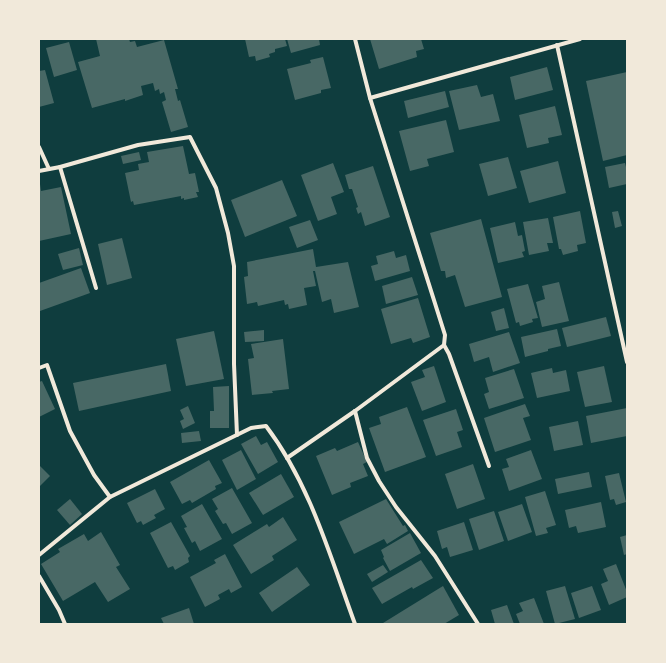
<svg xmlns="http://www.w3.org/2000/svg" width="666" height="663" font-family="Bitter,serif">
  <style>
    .building { fill: #486865 }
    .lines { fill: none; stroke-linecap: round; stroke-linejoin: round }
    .minor { stroke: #f1e9da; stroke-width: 4 }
  </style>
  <rect width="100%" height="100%" fill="#0f3d3e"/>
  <g class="building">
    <polygon points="96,39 129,39 130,42 135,41 137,47 164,40 178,89 175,89 178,101 180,100 188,127 171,132 162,102 166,100 164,92 160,94 159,89 155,91 153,83 141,86 143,95 125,101 125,99 92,108 78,62 100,56"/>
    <polygon points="245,39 285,39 287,46 275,49 275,52 269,54 270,57 256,61 255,56 249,57"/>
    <polygon points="287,39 319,39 320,45 291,53"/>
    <polygon points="370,39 421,39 424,49 416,51 417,57 379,69"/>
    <polygon points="69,42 77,70 54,77 46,48"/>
    <polygon points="323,57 331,88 321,90 321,93 295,100 287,69 311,63 310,60"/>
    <polygon points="547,67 553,90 515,100 510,77"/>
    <polygon points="45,70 54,103 39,107 39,71"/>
    <polygon points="627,72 627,155 603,161 586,81"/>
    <polygon points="477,85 481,97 493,94 500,121 459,130 449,91"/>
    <polygon points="445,91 449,107 408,118 404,101"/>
    <polygon points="555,106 562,135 548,138 549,143 527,148 519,115"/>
    <polygon points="446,120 454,152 427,159 429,166 410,171 399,131"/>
    <polygon points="183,146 189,174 195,173 199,192 196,192 198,197 184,200 184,198 181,199 181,196 134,205 133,201 131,202 125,173 139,170 138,164 149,162 147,152"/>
    <polygon points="139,152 141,160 123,164 121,156"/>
    <polygon points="508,157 517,188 488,196 479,164"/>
    <polygon points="558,161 566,193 529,203 520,171"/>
    <polygon points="333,163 344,192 331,197 337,214 318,221 301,175"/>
    <polygon points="625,163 627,171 627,184 609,188 605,167"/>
    <polygon points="373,166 390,217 365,226 361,212 358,214 356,208 358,207 352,189 349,189 345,175"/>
    <polygon points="282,180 297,216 245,237 231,200"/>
    <polygon points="40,184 41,191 61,187 71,234 39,241"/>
    <polygon points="580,211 586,243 577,245 578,251 563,255 561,249 559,249 553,217"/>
    <polygon points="618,211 622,226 615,228 612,212"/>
    <polygon points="548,218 553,243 547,243 549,251 529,255 523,222"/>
    <polygon points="481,219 502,297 465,307 455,275 446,278 445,271 441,271 430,233"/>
    <polygon points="310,220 318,240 297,248 289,227"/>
    <polygon points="515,222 518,236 522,235 525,251 522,252 524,257 498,263 490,228"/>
    <polygon points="122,238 132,278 107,285 98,244"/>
    <polygon points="79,248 83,265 63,270 58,254"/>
    <polygon points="313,249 316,267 348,262 359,307 334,313 331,299 322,302 315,271 313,271 316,286 304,288 307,305 289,309 288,304 285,305 284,300 258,306 257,302 247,304 244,277 248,276 247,262"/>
    <polygon points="394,251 396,258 406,255 410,271 375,281 371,266 378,264 376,256"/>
    <polygon points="81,268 90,293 40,311 39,283"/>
    <polygon points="412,277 418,295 386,304 382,286"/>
    <polygon points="559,282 569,321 542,327 536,302 545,299 542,286"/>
    <polygon points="528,284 538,318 532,319 533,322 520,326 519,322 516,323 507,289"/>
    <polygon points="418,298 430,337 413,343 411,338 391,344 381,309"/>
    <polygon points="504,308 509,328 496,331 491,312"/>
    <polygon points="606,317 611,336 567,347 562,328"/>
    <polygon points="557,329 561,346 548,349 548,351 525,357 521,337"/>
    <polygon points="264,330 264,341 245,342 244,332"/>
    <polygon points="214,331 224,379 186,386 176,339"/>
    <polygon points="509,332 520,363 493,372 489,357 474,362 469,344"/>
    <polygon points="283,339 289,389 272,391 273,393 252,395 248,359 254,358 251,344"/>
    <polygon points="166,364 171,391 79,411 73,383"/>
    <polygon points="434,366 446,402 422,411 411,382 425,377 422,370"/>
    <polygon points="604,366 612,402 585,407 577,372"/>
    <polygon points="552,368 553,373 566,370 570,391 537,398 531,373"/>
    <polygon points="514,369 524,398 489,409 484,394 489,392 485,378"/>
    <polygon points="42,381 55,409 39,417 39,382"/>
    <polygon points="229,386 229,428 210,428 210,411 214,411 213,387"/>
    <polygon points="525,404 530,416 523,418 531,440 495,452 484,418"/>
    <polygon points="188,406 195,423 183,429 180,421 184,419 180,410"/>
    <polygon points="407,407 426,457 385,472 369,428 381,424 379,417"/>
    <polygon points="627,408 627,436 591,443 586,416"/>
    <polygon points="456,409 463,430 457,432 462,447 436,456 423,420"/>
    <polygon points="578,421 583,445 554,451 549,427"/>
    <polygon points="199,431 201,441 182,443 181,433"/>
    <polygon points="256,436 261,445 267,442 278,462 258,474 241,444"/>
    <polygon points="358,442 367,462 363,464 368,476 350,483 351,487 332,495 316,456 335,448 337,451"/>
    <polygon points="241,450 256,479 237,490 222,460"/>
    <polygon points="531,450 542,479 509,491 502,469 509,467 506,459"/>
    <polygon points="209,460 222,483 215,486 216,489 192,503 190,500 182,504 170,482"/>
    <polygon points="473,464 485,499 457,509 445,474"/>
    <polygon points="39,465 50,476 39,487"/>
    <polygon points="589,472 592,487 558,494 555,479"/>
    <polygon points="619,473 626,502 616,505 614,499 610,500 605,476"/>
    <polygon points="281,474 294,497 263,515 249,493"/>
    <polygon points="232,488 252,523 232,534 226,523 223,524 215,511 218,509 212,499"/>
    <polygon points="155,489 165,509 154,515 156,518 143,525 141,521 137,523 127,503"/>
    <polygon points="545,491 556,525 546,528 548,533 536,536 525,497"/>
    <polygon points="70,499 82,514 70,525 57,510"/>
    <polygon points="386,499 403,526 405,525 408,531 387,544 384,539 354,554 339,522"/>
    <polygon points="601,502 606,527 578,533 576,526 569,528 565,510"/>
    <polygon points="202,504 222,539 200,551 195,541 192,543 184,528 187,527 181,516"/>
    <polygon points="522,504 532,532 508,541 498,512"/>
    <polygon points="494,511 504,541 479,550 469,519"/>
    <polygon points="283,517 297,540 272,556 274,560 251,574 233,545 267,524 269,527"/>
    <polygon points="171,522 190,556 188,558 189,562 175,570 173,566 168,568 150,533"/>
    <polygon points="464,522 473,550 450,557 447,547 442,549 437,531"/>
    <polygon points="101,532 120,565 116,567 130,589 108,602 95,582 63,601 41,564 60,552 58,549 84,534 88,541"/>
    <polygon points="410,533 421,553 390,571 383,558 384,557 381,550"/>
    <polygon points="627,535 627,554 624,555 620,537"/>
    <polygon points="225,554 242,587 231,593 229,589 218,595 220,599 205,607 190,577 216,563 214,560"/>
    <polygon points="421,560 433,578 413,589 412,587 382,604 372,588"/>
    <polygon points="616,564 627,592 627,597 609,605 601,584 608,581 603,569"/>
    <polygon points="383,565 388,572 372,582 367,574"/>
    <polygon points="297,567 310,585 272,612 259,593"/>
    <polygon points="443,586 459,615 444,624 383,624 383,623"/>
    <polygon points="565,586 575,619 555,624 546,591"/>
    <polygon points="592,586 601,610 579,618 571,593"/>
    <polygon points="534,598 544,624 520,624 516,614 523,611 519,603"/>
    <polygon points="507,605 514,624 495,624 491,610"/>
    <polygon points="189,608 194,624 164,624 161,618"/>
  </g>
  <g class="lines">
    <g class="minor">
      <polyline points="355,39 370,98 580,39"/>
      <polyline points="557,45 627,362"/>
      <polyline points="39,147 49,169"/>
      <polyline points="39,171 60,167"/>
      <polyline points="96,288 60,167 138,145 190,137 216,188 228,233 234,266 234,364 237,435"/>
      <polyline points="444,345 449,354 489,466"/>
      <polyline points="39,368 47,365 70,431 94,475 110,497"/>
      <polyline points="355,411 367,458 379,481 396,507 435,556 478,624"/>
      <polyline points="287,458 355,411 444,345 445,335 370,98"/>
      <path d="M39,555L110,497L251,428L266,426C310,484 330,556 355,624"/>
      <polyline points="39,576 59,610 65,624"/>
    </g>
  </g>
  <rect width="666" height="663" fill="none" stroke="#f1e9da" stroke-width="80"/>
</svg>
